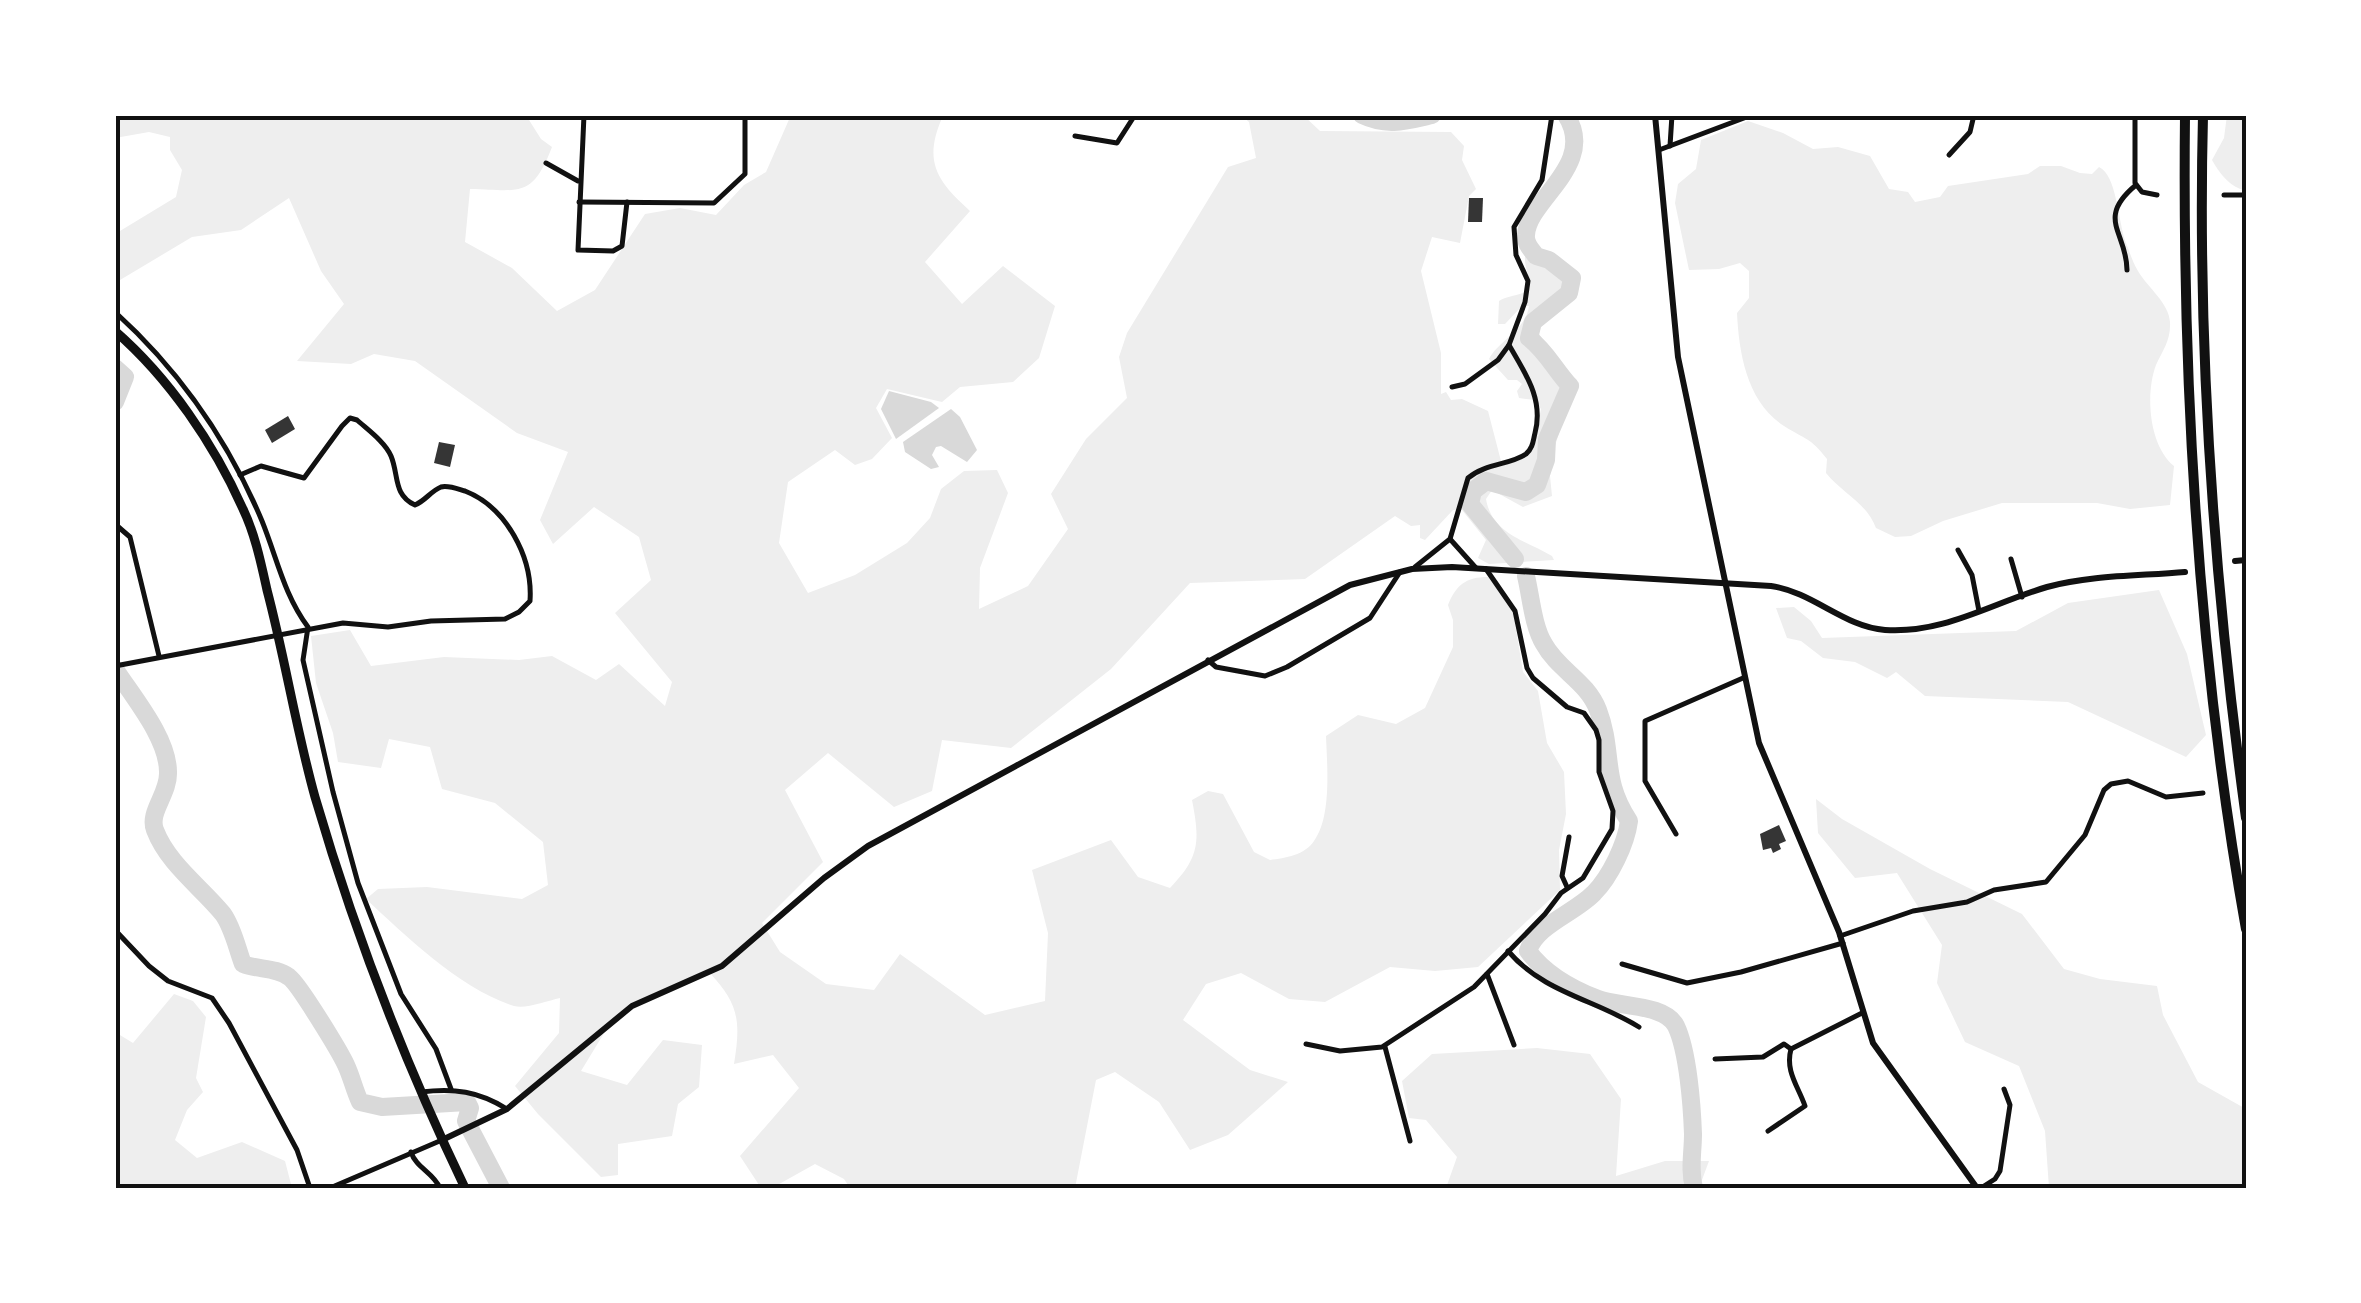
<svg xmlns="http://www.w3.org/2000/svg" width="2361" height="1303" font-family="Roboto,sans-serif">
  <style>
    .green { fill: #eee }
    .water { fill: #d9d9d9 }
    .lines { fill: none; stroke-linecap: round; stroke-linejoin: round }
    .river { stroke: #d9d9d9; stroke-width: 18 }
    .building { fill: #353535 }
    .minor { stroke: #111; stroke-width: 5 }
    .tertiary { stroke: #111; stroke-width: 6 }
    .trunk { stroke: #111; stroke-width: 9 }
    .motorway { stroke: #111; stroke-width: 10 }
    .neatline { fill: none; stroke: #111; stroke-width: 4 }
  </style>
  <rect width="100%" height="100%" fill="#fff"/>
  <g class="green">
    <path d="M115,115H463V120H529L541,139L552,147C532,199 520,190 470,189L465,242L512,268L557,311L595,290L645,214L680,208L716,215L744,185L766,172L791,115H949L942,118C923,162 937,181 970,211L925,262L962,304L1003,266L1055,306L1039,358L1013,382L960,387L942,402L887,389L876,408L892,438L872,459L855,465L835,450L788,482L779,543L808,593L855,575L907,543L930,518L941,489L964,471L997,470L1008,493L980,568L979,609L1028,586L1068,529L1051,494L1086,439L1127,398L1119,357L1127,333L1228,167L1256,158L1249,122L1241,115H1303L1320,131L1451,132L1464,146L1462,160L1476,189L1469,196L1460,243L1432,237L1421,271L1441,353V394L1446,392L1451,400L1462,399L1488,411L1502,465C1538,459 1534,441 1541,409L1535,400L1519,398L1517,391L1522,384L1517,380H1508L1489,359C1499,340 1526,330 1529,306H1522L1505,324H1498L1499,301C1510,294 1521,297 1530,288C1530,277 1524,267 1525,256L1533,250C1560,256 1589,271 1566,303C1558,313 1544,318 1536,329L1569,382L1565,414L1554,449L1550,476L1552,496L1523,507L1492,490L1486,499C1492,534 1525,540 1552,556L1554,560L1489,564L1478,558L1486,540L1462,510H1453L1425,540L1420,538V525L1411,526L1395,516L1305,579L1190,583L1111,669L1011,748L942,740L932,791L894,807L828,753L785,790L823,862L762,923L780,952L826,984L874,990L900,954L985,1015L1045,1001L1048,933L1032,870L1111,840L1138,877L1170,888C1200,857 1200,841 1192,800L1208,791L1223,794L1254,852L1270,860C1285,858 1305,855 1314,841C1332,816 1327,765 1326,736L1358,715L1396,724L1425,708L1453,647V620L1448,605C1456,585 1466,577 1488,577L1508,602L1514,617L1523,672L1538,691L1547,743L1564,772L1566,814L1559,850L1560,890L1478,967L1435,971L1390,967L1325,1002L1289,999L1241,973L1206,984L1183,1020L1250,1070L1288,1082L1228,1135L1190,1150L1159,1102L1115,1072L1096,1080L1075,1188H850L844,1179L815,1164L772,1188H761L740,1156L799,1088L773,1055L734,1064C741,1021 739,1004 709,972L647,999L609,1025L581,1071L627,1085L663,1040L702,1045L699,1087L678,1104L672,1136L618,1144V1175L601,1177L538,1114L515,1086L559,1033L560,998C547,1001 526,1009 514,1006C460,989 406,936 366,899L378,889L427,887L522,899L548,885L543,842L495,803L442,789L430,747L389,739L381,768L338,762L333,733L316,683L311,636L350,630L371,666L444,657L519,660L552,656L596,680L619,664L665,706L672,682L615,613L651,580L639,537L594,507L553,544L540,520L568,452L517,433L415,361L374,354L351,364L297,361L344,304L321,271L289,198L241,230L192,237L115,283V234L176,197L182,170L170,150V137L149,132L115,138Z"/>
    <path d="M2227,115H2246V191C2230,187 2220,174 2212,160L2224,138Z"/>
    <path d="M1748,121L1783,133L1813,149L1838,147L1870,156L1889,189L1908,192L1915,202L1940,197L1948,186L2028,174L2040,166H2061L2080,173L2092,174L2099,167C2117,175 2118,222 2126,243C2130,253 2133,263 2138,271C2148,288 2169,303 2170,322C2171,340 2163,350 2156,365C2145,394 2149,446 2174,466L2170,505L2130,509L2097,503H2002L1943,521L1911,536L1895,537L1876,528C1866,502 1843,494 1826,473L1827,459C1810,437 1806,440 1784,426C1747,402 1739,354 1737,313L1749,298V271L1740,263L1719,269L1689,270L1675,203L1678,184L1696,169L1701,140Z"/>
    <polygon points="2159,590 2187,654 2206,735 2186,757 2068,702 1925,696 1896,672 1887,678 1855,662 1823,658 1801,641 1787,638 1776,608 1794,607 1811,621 1822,638 2016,631 2068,603"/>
    <polygon points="1816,799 1842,819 1930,869 2022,914 2064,969 2100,979 2157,986 2163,1015 2198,1082 2246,1109 2246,1188 2049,1188 2045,1131 2019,1066 1965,1042 1937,983 1942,945 1897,873 1855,878 1818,833"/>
    <polygon points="174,994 193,1001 206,1017 196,1078 203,1092 187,1110 175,1140 197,1158 242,1142 285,1161 292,1188 115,1188 115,1032 133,1043"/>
    <polygon points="1537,1048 1590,1054 1621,1099 1616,1176 1665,1161 1709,1161 1699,1188 1446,1188 1457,1157 1426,1120 1409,1118 1402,1081 1432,1054"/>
  </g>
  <g class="water">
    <polygon points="889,391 931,402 939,408 896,439 881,409"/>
    <polygon points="951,409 960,417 977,450 967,462 941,446 936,447 932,455 939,467 931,469 905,452 903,442"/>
  </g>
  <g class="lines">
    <g class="river">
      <path d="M1362,115C1387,127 1406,121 1432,115"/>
      <polyline points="115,368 125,377 115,402"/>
      <path d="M1515,559L1470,504L1473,491L1486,481L1526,492L1537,485L1546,460L1547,439L1570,386C1555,370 1547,352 1529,338L1533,322L1569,293L1572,278L1549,260L1536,256C1531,249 1525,244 1526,235C1528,199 1598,165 1566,115"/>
      <path d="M1526,576C1531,597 1533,626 1544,644C1558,670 1587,681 1598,710C1614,752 1601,779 1629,821C1626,844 1610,877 1594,893C1575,913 1536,925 1528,951C1545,974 1572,989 1598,999C1620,1007 1665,1004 1676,1026C1688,1051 1692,1106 1693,1134C1693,1153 1689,1169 1694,1188"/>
      <path d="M115,669C133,697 168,738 168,772C169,794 148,812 155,830C168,864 201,887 223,914C233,928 237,948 243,964C258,970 276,967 289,977C299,984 340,1052 346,1065C352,1078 354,1089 360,1102L382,1107L467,1102L470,1108L466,1121L501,1188"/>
    </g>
  </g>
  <g class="building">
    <polygon points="1469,198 1483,198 1482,222 1468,222"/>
    <polygon points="288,416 295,429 272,443 265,430"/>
    <polygon points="439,442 455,445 450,467 434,463"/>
    <polygon points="1779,825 1786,841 1779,844 1781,849 1773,853 1771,848 1763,850 1760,834"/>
  </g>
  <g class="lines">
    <g class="minor">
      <polyline points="584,115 578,250 613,251 622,246 627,202"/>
      <polyline points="2135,115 2135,183 2142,192 2157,195"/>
      <polyline points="1075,136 1117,143 1135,115"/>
      <polyline points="1670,146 1672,115"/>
      <polyline points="1659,150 1752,115"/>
      <polyline points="1949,155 1970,132 1974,115"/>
      <polyline points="546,163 578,181"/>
      <polyline points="2224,195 2246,195"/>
      <polyline points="579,202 714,203 745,174 745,115"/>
      <path d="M2127,270C2127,232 2095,219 2136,185"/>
      <path d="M115,312C180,371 228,440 262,521C277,558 284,595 308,627L303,660L333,792L358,883L401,994L436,1049L451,1089"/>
      <polyline points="1452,387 1465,384 1498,360 1509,345 1525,302 1528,281 1516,255 1514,227 1542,180 1552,115"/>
      <polyline points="115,524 130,537 159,656"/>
      <polyline points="1450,539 1476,568"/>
      <polyline points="1958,550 1972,575 1979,611"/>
      <polyline points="2011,559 2022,597"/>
      <path d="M1415,567L1450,539L1468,478C1486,463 1510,465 1526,454C1533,448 1533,441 1535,433C1544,399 1525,373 1509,345"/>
      <polyline points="1208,660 1216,667 1265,676 1287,667 1370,618 1400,572"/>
      <path d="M115,666L343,623L388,627L431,621L505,619L519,612L530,601C533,557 506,507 465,491C458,489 448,485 441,487C431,491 425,501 415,505C393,495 399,475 391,456C385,442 368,430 357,420L350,418L342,426L304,478L261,466L240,475"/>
      <polyline points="1676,834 1645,781 1645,721 1743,678"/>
      <polyline points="1567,887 1562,876 1569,837"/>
      <polyline points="115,930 149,966 168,981 212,998 229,1023 297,1150 310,1188"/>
      <polyline points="1840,936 1913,911 1967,902 1994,890 2046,882 2085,835 2104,790 2111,784 2128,781 2166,797 2203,793"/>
      <path d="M1508,951C1544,993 1594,999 1639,1027"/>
      <polyline points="1622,964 1687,983 1741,972 1843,943"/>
      <polyline points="1487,974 1514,1045"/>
      <polyline points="1306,1044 1340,1051 1382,1047 1474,987 1545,914 1561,893 1583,878 1612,829 1613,811 1599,772 1599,740 1596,730 1584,713 1567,707 1533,678 1527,668 1515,611 1486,569"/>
      <polyline points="1385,1047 1410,1141"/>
      <polyline points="1715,1059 1763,1057 1784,1044 1791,1049 1862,1013"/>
      <path d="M421,1092C454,1088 478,1091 507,1109"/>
      <path d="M1768,1131L1805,1106C1798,1086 1785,1071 1791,1049"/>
      <path d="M411,1152C416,1168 433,1172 440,1188"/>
      <polyline points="330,1188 442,1140"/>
      <polyline points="1981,1188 1995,1179 2000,1171 2010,1105 2004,1089"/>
    </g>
    <g class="tertiary">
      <polyline points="1655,115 1678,357 1759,743 1839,932 1873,1043 1977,1188"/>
      <polyline points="2235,561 2246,560"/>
      <path d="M442,1140L507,1109L632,1006L722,966L824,878L868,846L1350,585L1412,569L1452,567L1771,586C1813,592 1844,627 1885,630C1944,634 1992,603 2047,587C2091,575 2140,576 2185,572"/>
    </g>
    <path class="trunk" d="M115,331C169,378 214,444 243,509C255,534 261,563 267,590C285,658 296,729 315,797C354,931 405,1063 465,1188"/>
    <g class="motorway">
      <path d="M2185,115C2182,387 2198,661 2246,929"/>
      <path d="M2203,115C2197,350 2214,585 2246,818"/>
    </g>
  </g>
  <rect width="2361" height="1303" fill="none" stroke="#ffffff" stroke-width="235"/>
  <rect x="118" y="118" width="2126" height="1068" class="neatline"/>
</svg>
